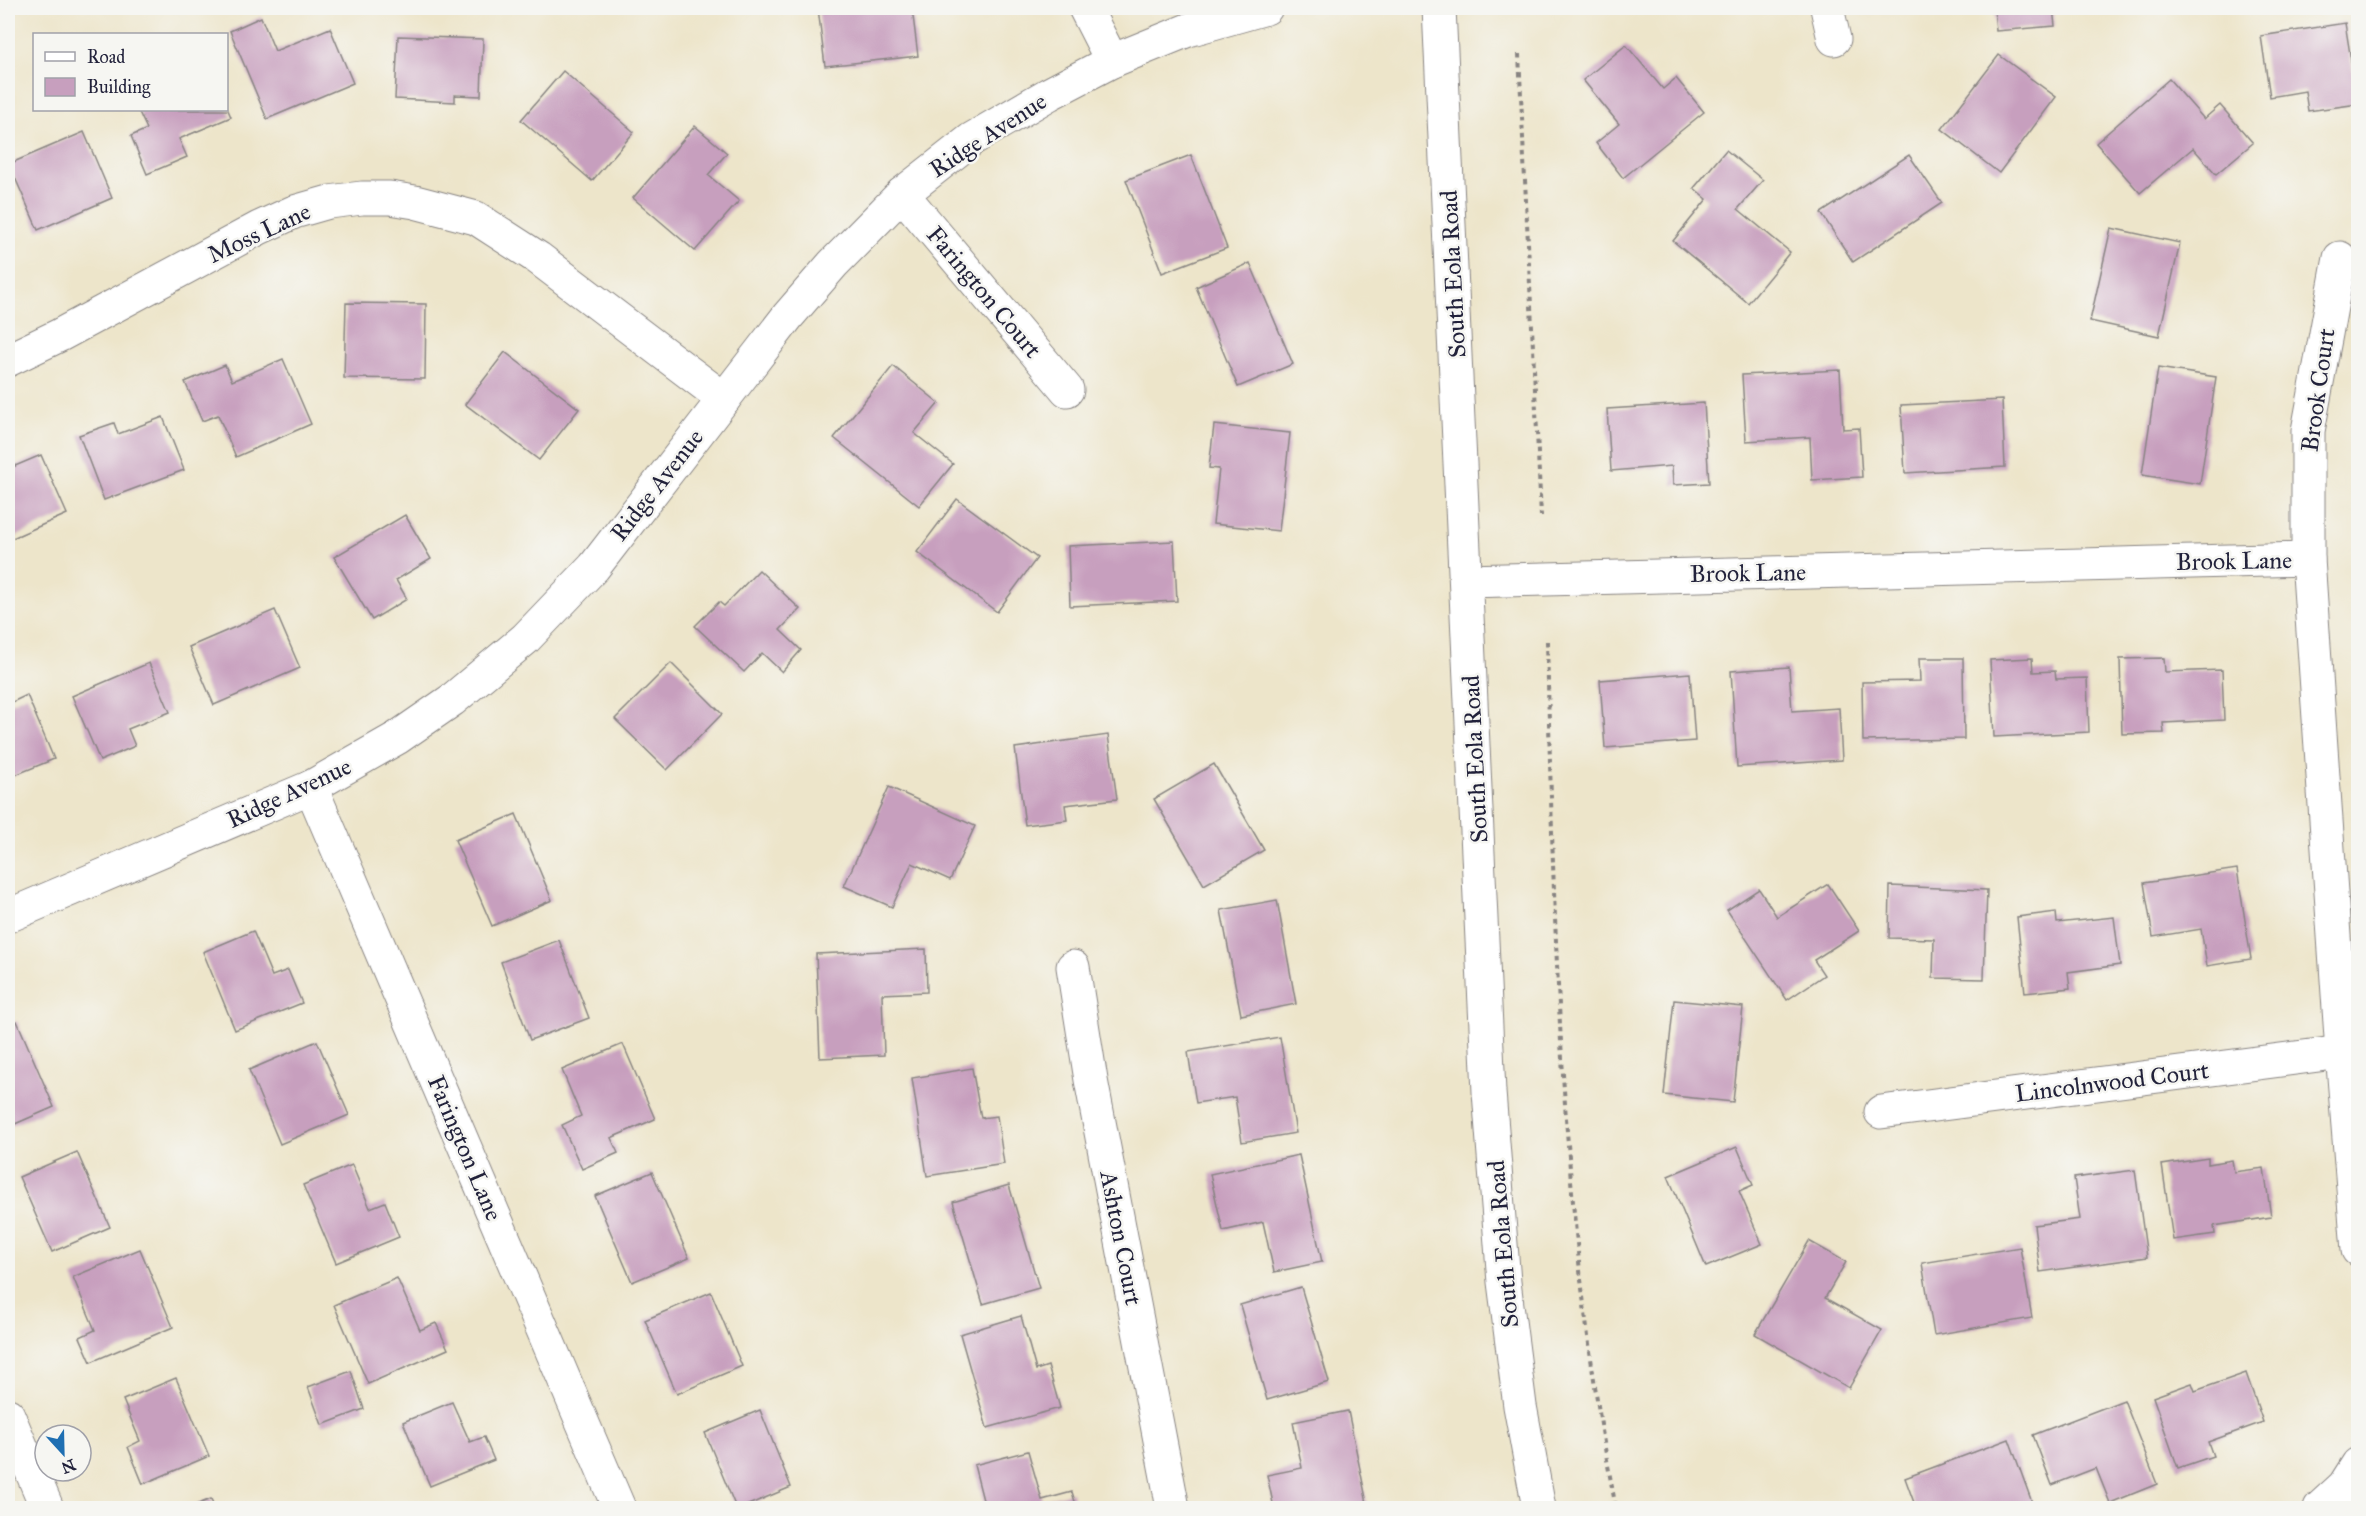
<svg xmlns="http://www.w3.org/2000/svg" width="2366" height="1516" font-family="'IM FELL Great Primer',serif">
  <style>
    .building { fill: #c79fbe }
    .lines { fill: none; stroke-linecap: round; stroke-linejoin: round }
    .minor-casing { stroke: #888482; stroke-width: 35 }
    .tertiary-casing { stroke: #888482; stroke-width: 35 }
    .path { stroke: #888482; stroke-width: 4; stroke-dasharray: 4.5 4.5; stroke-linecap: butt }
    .minor { stroke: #fff; stroke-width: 33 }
    .tertiary { stroke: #fff; stroke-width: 33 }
    .labels { text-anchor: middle; stroke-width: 5; stroke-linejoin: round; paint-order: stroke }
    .street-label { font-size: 24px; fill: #22223b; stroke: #f6f6f2 }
  </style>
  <rect width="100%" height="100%" fill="#f6f6f2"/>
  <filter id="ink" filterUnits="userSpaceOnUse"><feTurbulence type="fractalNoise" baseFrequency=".0167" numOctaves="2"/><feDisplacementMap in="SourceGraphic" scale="12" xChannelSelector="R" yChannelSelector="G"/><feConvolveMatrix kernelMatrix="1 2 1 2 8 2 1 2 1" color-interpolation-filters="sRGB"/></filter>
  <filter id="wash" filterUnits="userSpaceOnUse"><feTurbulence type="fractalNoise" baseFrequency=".008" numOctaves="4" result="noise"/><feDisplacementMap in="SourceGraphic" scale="24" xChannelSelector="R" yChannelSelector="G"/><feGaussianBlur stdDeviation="1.35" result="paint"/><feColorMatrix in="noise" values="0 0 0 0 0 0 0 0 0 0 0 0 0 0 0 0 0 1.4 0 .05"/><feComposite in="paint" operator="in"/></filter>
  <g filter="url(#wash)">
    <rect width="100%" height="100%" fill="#ede5ca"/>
    <g id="blocks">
      <g class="building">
        <polygon points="818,8 912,8 918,56 825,66"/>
        <polygon points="1994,8 2053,8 2055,26 1996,31"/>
        <polygon points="261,17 275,51 330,28 353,83 267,119 230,31"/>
        <polygon points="2345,23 2358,104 2308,111 2305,91 2270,97 2261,36"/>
        <polygon points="398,36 483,39 481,96 455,95 455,102 395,99"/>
        <polygon points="1626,45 1663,89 1676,78 1704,112 1623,178 1596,143 1619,124 1583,80"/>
        <polygon points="1999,55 2056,97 1999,173 1942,129"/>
        <polygon points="563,71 634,132 592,181 521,120"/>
        <polygon points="2169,79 2204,119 2220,105 2253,143 2216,174 2193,148 2140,193 2096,143"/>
        <polygon points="138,110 228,110 231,117 179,139 187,157 147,174 131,136 147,129"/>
        <polygon points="695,126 727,153 708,175 739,201 695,251 633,198"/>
        <polygon points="84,132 112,198 38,230 9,164"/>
        <polygon points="1726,150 1763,180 1738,209 1790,252 1748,303 1673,241 1707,199 1694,188"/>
        <polygon points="1191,155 1227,248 1162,273 1126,180"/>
        <polygon points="1909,155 1942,203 1853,262 1821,213"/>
        <polygon points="2111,228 2180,243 2159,336 2090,321"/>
        <polygon points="1250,263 1293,364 1238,387 1196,287"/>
        <polygon points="346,303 426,304 425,379 344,378"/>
        <polygon points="505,352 579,409 539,460 465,404"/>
        <polygon points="283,359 311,424 236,457 218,415 202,421 185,382 225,365 232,381"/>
        <polygon points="893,366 939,403 914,433 953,464 919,506 834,438"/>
        <polygon points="2158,368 2216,377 2200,484 2142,475"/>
        <polygon points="1840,370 1843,429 1859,428 1862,477 1812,480 1810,437 1746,441 1742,375"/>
        <polygon points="2002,400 2005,467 1905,473 1901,405"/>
        <polygon points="1704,403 1709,483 1673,485 1672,466 1611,471 1607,409"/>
        <polygon points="163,417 184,470 104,500 79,435 114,423 118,434"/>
        <polygon points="1214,425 1290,433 1279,531 1213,524 1219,469 1209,468"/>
        <polygon points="41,455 67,514 8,540 8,469"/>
        <polygon points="957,499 1037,558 997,612 917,552"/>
        <polygon points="405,515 431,559 396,580 407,599 372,620 334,557"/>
        <polygon points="1174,541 1177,601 1070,606 1068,546"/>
        <polygon points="759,570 800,609 780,630 801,650 782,672 762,653 744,672 695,626 719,602 724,606"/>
        <polygon points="275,610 300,668 214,705 189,647"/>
        <polygon points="1919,658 1963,658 1964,739 1863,741 1862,682 1920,681"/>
        <polygon points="2032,658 2033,672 2055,671 2056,679 2087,678 2089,732 1994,737 1990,660"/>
        <polygon points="2164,658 2165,672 2222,670 2224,720 2163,723 2164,733 2122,734 2120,659"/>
        <polygon points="149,663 170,712 128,729 135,746 100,761 72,696"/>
        <polygon points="671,663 722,714 667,770 615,719"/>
        <polygon points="1789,667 1792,711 1839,708 1842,760 1737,767 1731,671"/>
        <polygon points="1690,673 1695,741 1605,748 1600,680"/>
        <polygon points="27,695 54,759 8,778 8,704"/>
        <polygon points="1108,735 1117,799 1065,805 1067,820 1025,825 1015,748"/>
        <polygon points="1214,764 1264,850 1204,885 1154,799"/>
        <polygon points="889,787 975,826 950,880 912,863 892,907 844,886"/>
        <polygon points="516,814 552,900 492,926 455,840"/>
        <polygon points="2237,869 2251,959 2207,966 2201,929 2153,937 2144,883"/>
        <polygon points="1828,884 1859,931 1814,960 1824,975 1787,1000 1727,910 1759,889 1777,917"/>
        <polygon points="1890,886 1987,890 1984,979 1933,978 1934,939 1889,938"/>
        <polygon points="1277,900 1296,1004 1241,1015 1221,910"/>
        <polygon points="2056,912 2057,923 2114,917 2120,965 2068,972 2070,988 2025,993 2017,917"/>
        <polygon points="253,931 272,976 288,970 302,1003 235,1030 203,952"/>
        <polygon points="559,940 589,1018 530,1040 501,962"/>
        <polygon points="926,949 927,992 882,994 884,1055 820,1058 816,954"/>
        <polygon points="1674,1000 1743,1007 1733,1102 1664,1095"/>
        <polygon points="17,1021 54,1107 8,1127 8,1025"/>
        <polygon points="1280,1037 1296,1133 1242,1142 1235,1097 1196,1103 1188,1052"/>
        <polygon points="317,1041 349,1115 280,1144 249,1070"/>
        <polygon points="623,1044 655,1119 611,1138 618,1153 582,1169 562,1125 581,1116 562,1070"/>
        <polygon points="972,1068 981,1118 997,1116 1004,1164 927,1176 912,1078"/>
        <polygon points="1737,1147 1753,1185 1739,1191 1762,1244 1706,1267 1668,1176"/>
        <polygon points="77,1152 110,1227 52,1252 19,1177"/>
        <polygon points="1299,1155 1322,1262 1274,1272 1263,1222 1223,1231 1210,1174"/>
        <polygon points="2208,1158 2208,1164 2232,1160 2234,1172 2264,1168 2271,1217 2214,1226 2215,1234 2173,1240 2162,1165"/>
        <polygon points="352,1165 370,1208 385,1202 399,1237 336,1263 303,1185"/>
        <polygon points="2135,1170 2147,1257 2040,1272 2034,1225 2080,1219 2074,1178"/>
        <polygon points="652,1172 689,1258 632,1282 595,1196"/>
        <polygon points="1009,1185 1039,1288 983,1304 953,1202"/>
        <polygon points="1809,1241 1846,1262 1825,1298 1882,1330 1849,1388 1755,1334"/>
        <polygon points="2020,1247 2032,1318 1934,1335 1922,1263"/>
        <polygon points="140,1249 173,1327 91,1362 80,1337 95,1330 73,1277"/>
        <polygon points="397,1278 420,1330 436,1323 448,1349 368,1384 334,1305"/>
        <polygon points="1301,1287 1329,1382 1267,1400 1240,1305"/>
        <polygon points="711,1292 742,1366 677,1394 645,1320"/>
        <polygon points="1021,1316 1036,1370 1048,1366 1060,1408 987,1428 960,1334"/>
        <polygon points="351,1371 364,1409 322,1425 308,1387"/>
        <polygon points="2246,1373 2263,1422 2208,1442 2213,1456 2178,1468 2153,1397 2192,1383 2195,1391"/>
        <polygon points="176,1378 209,1456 143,1484 128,1447 140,1441 123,1400"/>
        <polygon points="2124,1400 2157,1484 2110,1503 2096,1468 2052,1485 2033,1435"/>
        <polygon points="452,1402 470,1442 484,1437 494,1460 430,1486 403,1422"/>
        <polygon points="760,1410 791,1487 741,1508 736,1508 705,1433"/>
        <polygon points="1348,1411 1368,1508 1274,1508 1267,1475 1302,1468 1293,1422"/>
        <polygon points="2009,1439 2034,1508 1916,1508 1905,1478"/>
        <polygon points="1028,1451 1042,1500 1072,1492 1077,1508 985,1508 974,1465"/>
        <polygon points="211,1499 215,1508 188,1508"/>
      </g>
    </g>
  </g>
  <g filter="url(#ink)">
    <use href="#blocks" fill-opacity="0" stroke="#888482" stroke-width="1.5"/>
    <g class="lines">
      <defs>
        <g id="minor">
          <polyline points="1085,8 1112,61"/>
          <polyline points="1827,8 1834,39"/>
          <polyline points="902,194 1067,390"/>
          <polyline points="2340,258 2308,431 2308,559 2342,1052 2358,1250"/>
          <polyline points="8,360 60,335 259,228 294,212 329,202 362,198 390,198 415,202 476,218 538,258 724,399"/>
          <polyline points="1467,581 2308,559"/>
          <polyline points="311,787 619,1508"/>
          <polyline points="8,916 311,787 397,738 452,700 525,639 594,567 788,316 833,264 902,194 972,139 1049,94 1112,61 1188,30 1266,8"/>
          <polyline points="1073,967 1091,1080 1173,1508"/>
          <polyline points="1881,1112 2342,1052"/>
          <polyline points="8,1415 47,1508"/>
          <polyline points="2320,1508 2344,1486 2358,1464"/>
        </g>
        <polyline id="tertiary" points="1439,8 1489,1092 1504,1282 1520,1406 1539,1508"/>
      </defs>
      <use href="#minor" class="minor-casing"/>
      <use href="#tertiary" class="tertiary-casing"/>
      <g class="path">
        <polyline points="1519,54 1541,516"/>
        <path d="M1547,641C1554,931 1560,1223 1616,1508"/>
      </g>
      <use href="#minor" class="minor"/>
      <use href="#tertiary" class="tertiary"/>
    </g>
  </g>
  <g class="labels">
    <g class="street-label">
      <text transform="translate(988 135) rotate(-33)" y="8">Ridge Avenue</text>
      <text transform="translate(259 233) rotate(-25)" y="8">Moss Lane</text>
      <text transform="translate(1453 274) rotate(-93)" y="8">South Eola Road</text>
      <text transform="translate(984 292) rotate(50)" y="8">Farington Court</text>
      <text transform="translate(2318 390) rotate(-82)" y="8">Brook Court</text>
      <text transform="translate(657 485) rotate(-52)" y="8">Ridge Avenue</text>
      <text transform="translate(2234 561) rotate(-1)" y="8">Brook Lane</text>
      <text transform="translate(1748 573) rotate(-1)" y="8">Brook Lane</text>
      <text transform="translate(1475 759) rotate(-93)" y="8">South Eola Road</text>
      <text transform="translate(289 793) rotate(-25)" y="8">Ridge Avenue</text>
      <text transform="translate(2112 1082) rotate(-7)" y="8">Lincolnwood Court</text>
      <text transform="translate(465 1148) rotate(67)" y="8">Farington Lane</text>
      <text transform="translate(1121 1238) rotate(79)" y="8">Ashton Court</text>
      <text transform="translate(1503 1244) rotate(-95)" y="8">South Eola Road</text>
    </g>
  </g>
  <rect width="2366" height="1516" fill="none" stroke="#f6f6f2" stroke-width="30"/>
  <rect x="33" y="33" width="195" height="78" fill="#f6f6f2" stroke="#a1a1a9" stroke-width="1.5"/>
  <rect x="45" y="52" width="30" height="9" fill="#ffffff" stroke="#a1a1a9" stroke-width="1.5"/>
  <text x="87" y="63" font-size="18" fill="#22223b">Road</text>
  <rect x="45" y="78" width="30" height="18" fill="#c79fbe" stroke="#a1a1a9" stroke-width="1.5"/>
  <text x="87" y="93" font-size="18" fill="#22223b">Building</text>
  <g transform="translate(63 1453) rotate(158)"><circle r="28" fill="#f6f6f2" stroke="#a1a1a9" stroke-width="1.5"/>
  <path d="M0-4.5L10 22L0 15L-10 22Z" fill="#1f6fb2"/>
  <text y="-9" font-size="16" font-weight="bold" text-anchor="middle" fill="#22223b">N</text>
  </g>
</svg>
